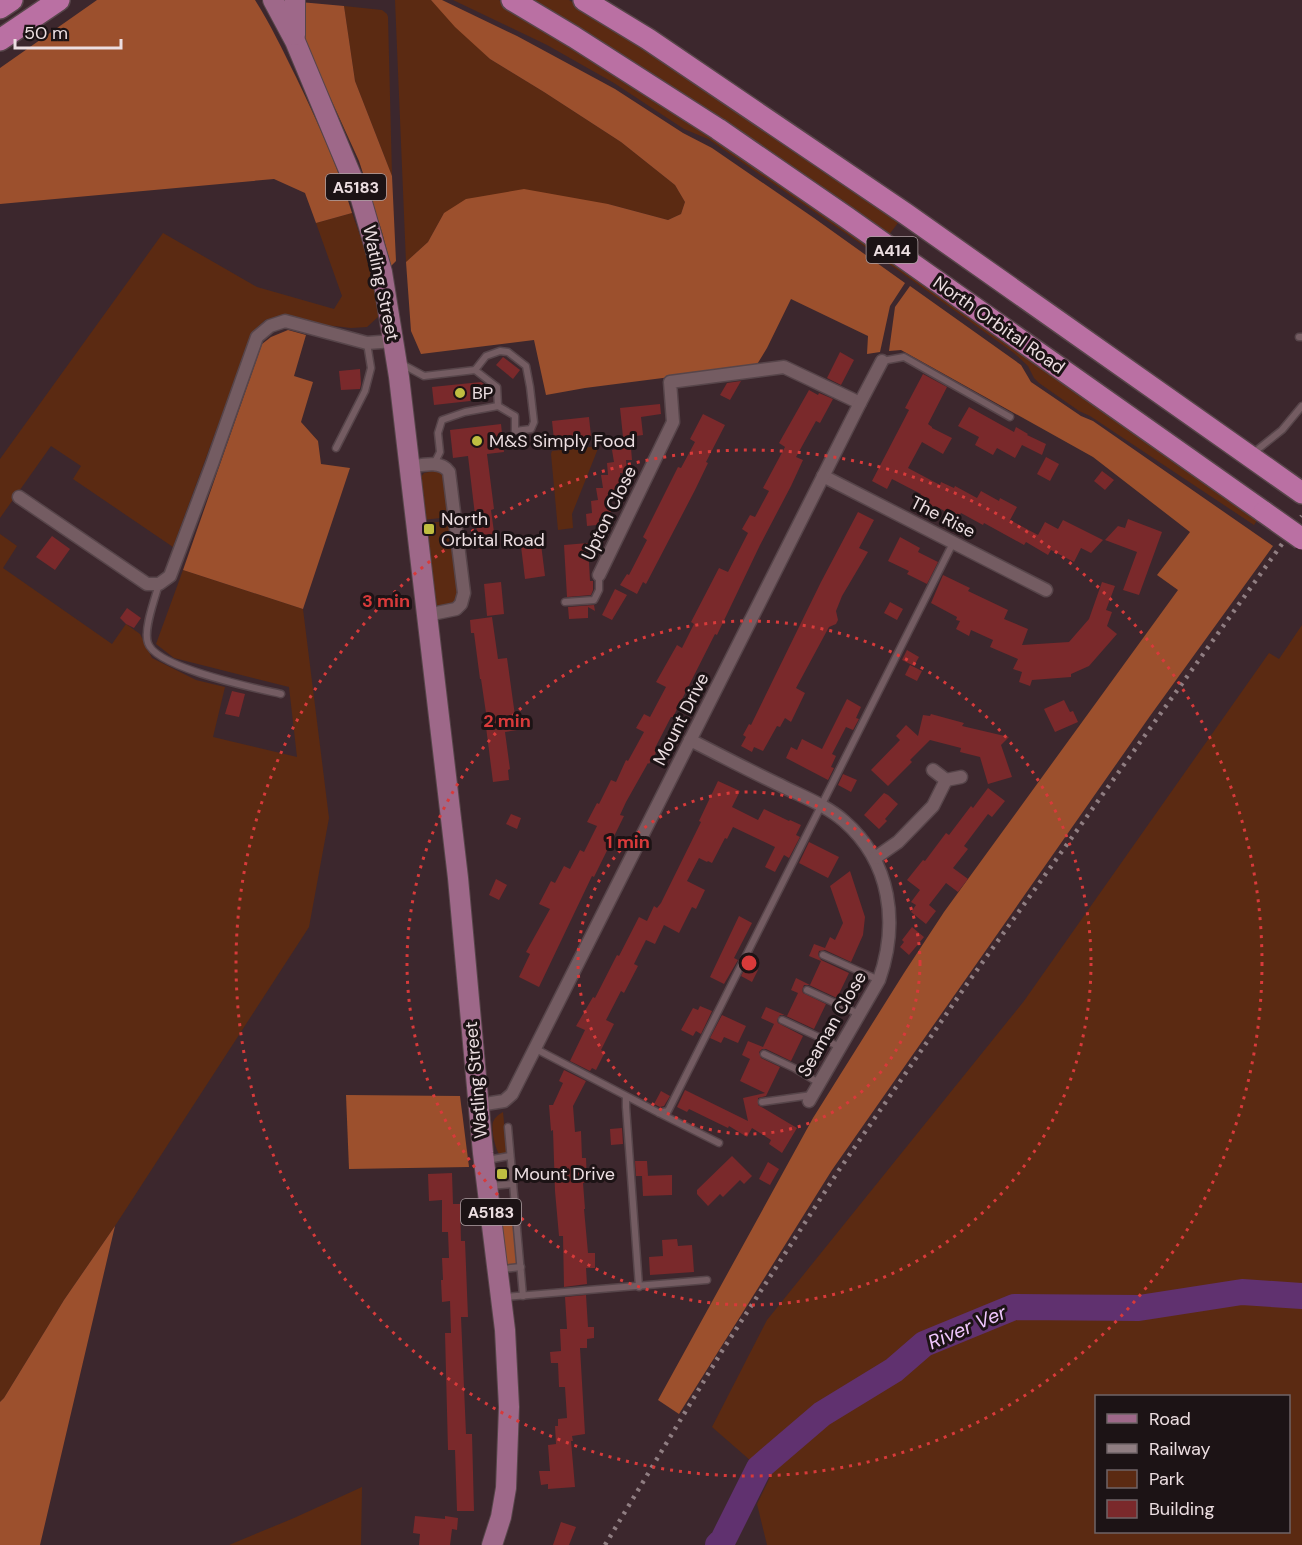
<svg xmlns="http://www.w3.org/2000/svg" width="1302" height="1545" font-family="'DM Sans',sans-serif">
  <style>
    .green { fill: #5b2a12; fill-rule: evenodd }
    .forest { fill: #9c502d }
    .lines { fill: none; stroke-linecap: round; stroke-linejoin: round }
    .river { stroke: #60316f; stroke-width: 26 }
    .building { fill: #7a292b }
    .lane-casing { stroke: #57454a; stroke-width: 9 }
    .street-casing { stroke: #57454a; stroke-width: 15 }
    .primary-casing { stroke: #57454a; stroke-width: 22 }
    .highway-casing { stroke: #57454a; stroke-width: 24 }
    .lane { stroke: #745c62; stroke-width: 6 }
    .street { stroke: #745c62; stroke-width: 12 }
    .primary { stroke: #9e6889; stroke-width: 20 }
    .highway { stroke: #ba70a3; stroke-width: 21 }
    .rail { stroke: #907e82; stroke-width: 4.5; stroke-dasharray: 3 6; stroke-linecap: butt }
    .highway-bridge-casing { stroke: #57454a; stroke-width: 24; stroke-linecap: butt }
    .highway-bridge { stroke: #ba70a3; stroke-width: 21 }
    .ring { fill: none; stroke: #d83a3a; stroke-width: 3; stroke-dasharray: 3 6 }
    .poi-dot { fill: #bfbe41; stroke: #1c1315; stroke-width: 2 }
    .labels { text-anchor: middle; stroke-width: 6; stroke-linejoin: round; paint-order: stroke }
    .shield { fill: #1c1315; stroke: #aea1a4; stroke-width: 1.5 }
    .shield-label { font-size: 16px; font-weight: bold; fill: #ecdee1 }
    .street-label { font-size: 18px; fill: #ecdee1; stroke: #1c1315 }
    .poi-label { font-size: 18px; fill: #ecdee1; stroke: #1c1315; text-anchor: start }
    .water-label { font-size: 20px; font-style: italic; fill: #f0c7fe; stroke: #1c1315 }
    .centre { fill: #d83a3a; stroke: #1c1315; stroke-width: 3 }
    .ring-label { font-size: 18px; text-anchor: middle; font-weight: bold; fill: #d83a3a; stroke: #1c1315; stroke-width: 6; stroke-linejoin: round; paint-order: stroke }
  </style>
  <rect width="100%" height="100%" fill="#3c272d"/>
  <g class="green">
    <polygon points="395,0 431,0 490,59 544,92 621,142 675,185 685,202 681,214 668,220 608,204 444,213 428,242 406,262"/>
    <polygon points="453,0 499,0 693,122 1258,519 1254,525 1090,416 1079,411 1039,383 1034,378 1028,366 1014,353 864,246 708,139 684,129 614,83 547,45"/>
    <polygon points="530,0 569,0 649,49 901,219 888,236"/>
    <polygon points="344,6 382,10 387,14 388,17 392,176 355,81"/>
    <polygon points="352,213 370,263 380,303 378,317 367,327 351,328 325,325 287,314 265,320 252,333 173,547 73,479 81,466 51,446 0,518 0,459 163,233 257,287 334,309 342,296 316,223"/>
    <polygon points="599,446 572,514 573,528 558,530 551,454 552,451"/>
    <polygon points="434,471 439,472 443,476 449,517 423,520 421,477 424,473"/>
    <polygon points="449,521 458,591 458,598 454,605 439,608 433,603 424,523"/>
    <polygon points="0,534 17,546 3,568 112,644 126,624 140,634 152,658 196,680 225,687 213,737 297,757 289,687 174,658 156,644 183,570 303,609 329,818 309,927 115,1226 64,1300 4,1398 0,1402"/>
    <path d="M1302,625V1545H767L757,1504L784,1448L759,1468L712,1427L767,1320L1024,1001L1269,653L1279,659ZM1096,1396H1288V1532H1096Z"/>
    <path d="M503,1112L507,1154L500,1155C495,1150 491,1129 493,1122C495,1117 499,1114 503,1112Z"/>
    <polygon points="362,1487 361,1545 229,1545 294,1518"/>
  </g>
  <g class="forest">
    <path d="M97,0H255C271,25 283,51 296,77C317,121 338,166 352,213L316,223L305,193L274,179L0,204V68Z"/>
    <polygon points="431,0 442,0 517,36 615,89 683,133 712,148 814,218 905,283 890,306 880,352 867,354 868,336 791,299 767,348 756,366 585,388 546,395 534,340 421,354 411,331 406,262 428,242 444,213 466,199 524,189 608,204 668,220 681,214 685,202 675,185 621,142 544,92 490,59 455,27"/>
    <polygon points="300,2 344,6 355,81 392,176 396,261 391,266 382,232 359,161 309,51 300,22"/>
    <polygon points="910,286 1021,365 1031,382 1081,416 1093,421 1273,546 1150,716 832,1170 679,1414 658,1400 813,1118 904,973 944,912 1178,590 1157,575 1190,532 1093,457 901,350 889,351 895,307"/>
    <polygon points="288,330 306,335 294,376 313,382 301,422 318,441 321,464 350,468 303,609 183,570 262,344 271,337"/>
    <polygon points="346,1095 460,1096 469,1167 349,1169"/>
    <polygon points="510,1212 515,1231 517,1264 503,1265 497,1214"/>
    <polygon points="115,1226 40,1545 0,1545 0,1402 4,1398 64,1300"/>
  </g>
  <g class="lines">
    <polyline class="river" points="718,1545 723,1540 759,1468 822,1414 894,1370 924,1344 1014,1307 1139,1308 1242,1292 1302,1296"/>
  </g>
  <g class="building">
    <polygon points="840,352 854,360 841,385 827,378"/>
    <polygon points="503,357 520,370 513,379 496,365"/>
    <polygon points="360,369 361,384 360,389 341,390 339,371"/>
    <polygon points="923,374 947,387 928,424 932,427 932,428 952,438 943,454 922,442 908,468 940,485 941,482 954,488 955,486 977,498 981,491 999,501 1000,498 1017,507 1010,520 1038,535 1045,522 1058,529 1063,520 1103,540 1091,553 1081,548 1074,562 1051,550 1048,555 1026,542 1024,545 984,523 983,525 961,513 959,516 949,511 948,513 939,508 938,509 918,498 921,494 892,479 887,489 872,481 909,410 905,408"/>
    <polygon points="741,381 730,400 720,395 727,383"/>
    <polygon points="481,382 487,386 488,399 434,405 432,387"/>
    <polygon points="809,390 818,395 819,393 833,399 820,423 816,421 796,457 803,460 791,486 760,545 717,635 715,634 673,717 671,717 655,748 658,749 649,764 648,763 626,802 620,815 624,816 594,877 592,876 539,987 519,977 530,954 526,952 550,909 539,904 551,881 555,883 564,866 570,869 580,850 584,852 597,826 587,822 597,803 599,804 611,780 616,782 626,760 628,761 644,732 636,728 644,714 650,717 666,687 656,682 677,645 682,648 694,624 691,622 719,568 728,572 748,533 742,529 750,515 755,517 769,491 763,488 785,447 779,443"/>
    <polygon points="660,404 661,414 641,417 643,435 636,436 637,447 631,448 632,460 626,460 627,473 620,473 621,486 615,486 616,498 610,499 611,512 605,512 606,524 587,526 586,514 592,513 591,501 598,500 596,488 603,488 601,475 608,475 607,463 614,462 612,450 618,449 617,437 623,437 620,408"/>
    <polygon points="969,407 1014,432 1016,427 1028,434 1027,435 1046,444 1042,455 1022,445 1015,458 997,448 993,455 975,445 979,437 958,426"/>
    <polygon points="703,414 725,425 706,462 708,463 695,490 646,584 643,582 637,594 620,585 627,574 629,575 647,540 643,537 678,467 681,468 695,442 690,439"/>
    <polygon points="589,417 591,436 554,440 552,421"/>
    <polygon points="501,424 504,452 487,454 494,509 491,510 496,547 479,549 468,456 453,458 450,430"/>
    <polygon points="1046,457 1059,464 1050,481 1037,474"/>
    <polygon points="1102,471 1114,480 1105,490 1094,481"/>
    <polygon points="858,512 874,520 859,548 868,552 842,596 836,611 838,620 836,624 829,627 796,688 805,693 791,722 785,718 780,727 777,726 763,751 754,747 752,752 741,746 746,737 743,735 749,724 751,725 821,582"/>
    <polygon points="1128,519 1162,532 1139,595 1123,590 1137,552 1105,540 1118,526 1125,528"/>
    <polygon points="52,536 70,549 55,570 36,557"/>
    <polygon points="540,536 545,576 525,579 520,538"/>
    <polygon points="900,537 920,548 918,552 938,562 927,584 907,574 909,571 888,561"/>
    <polygon points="588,543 590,581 593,581 593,590 591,595 567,597 564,545"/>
    <polygon points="943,575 970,588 968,591 1008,610 1004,619 1028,629 1022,645 1069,642 1089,619 1102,582 1115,586 1106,610 1112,612 1107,626 1117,634 1089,666 1071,674 1071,677 1032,680 1030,686 1019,682 1022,672 1013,669 1018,659 990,647 993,640 971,630 969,636 956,629 960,621 956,620 957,617 931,603"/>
    <polygon points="501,582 504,614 487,616 484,584"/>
    <polygon points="615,589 627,595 612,620 602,615"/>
    <polygon points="890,602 903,609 897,620 884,613"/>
    <polygon points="594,605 595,611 588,607 588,618 569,619 568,607"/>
    <polygon points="127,608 141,618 134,628 126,624 120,618"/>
    <polygon points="492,617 498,659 507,658 517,730 505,732 510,769 508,770 509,780 493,782 485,719 484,713 486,713 481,679 480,679 474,633 471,633 470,620"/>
    <polygon points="907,650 919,657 914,666 902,660"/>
    <polygon points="910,665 922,671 917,681 905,675"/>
    <polygon points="232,691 245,694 239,717 225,714"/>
    <polygon points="847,699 861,707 856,718 859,719 853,730 846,727 832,754 836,756 831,767 834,768 828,780 786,758 791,747 797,750 802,739 822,749"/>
    <polygon points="1064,700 1070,712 1073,711 1078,722 1055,732 1044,709"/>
    <polygon points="931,714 964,723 962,726 1009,737 1001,745 1012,777 988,784 980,757 960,752 961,748 930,740 910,760 912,762 888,786 871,770 900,740 896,736 906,725 918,736 923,715 930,716"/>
    <polygon points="843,774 857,780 851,792 838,785"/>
    <polygon points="718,781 740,791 732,807 758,820 764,809 789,821 790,820 801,825 796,835 800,837 789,858 784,855 775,872 765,867 775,847 733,827 727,839 725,838 712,863 708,861 707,862 699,858 687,881 705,890 696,909 692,907 679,933 664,925 655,944 646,940 634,964 638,966 624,993 621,991 606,1020 614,1024 601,1050 605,1052 596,1070 592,1068 590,1071 570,1061 585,1030 576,1026 593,997 595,998 617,955 619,956 639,917 647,921 654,906 657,908 661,903 701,822 699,821"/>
    <polygon points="988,788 1005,801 992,817 988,814 964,846 968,849 953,868 968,879 958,892 946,883 929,905 936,911 926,924 911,912 916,905 911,902 920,890 907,880 923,860 925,861 946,833 949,835 971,806 973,808"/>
    <polygon points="884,793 888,795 898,804 885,819 887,821 879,829 864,815"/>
    <polygon points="511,814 521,818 517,829 506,824"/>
    <polygon points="809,842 839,857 828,878 799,863"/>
    <polygon points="850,871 865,917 863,935 851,962 825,950 819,951 818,955 821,960 849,973 837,998 809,985 804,985 802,990 803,993 826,1004 814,1029 784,1015 780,1015 777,1020 778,1023 803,1036 791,1061 766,1049 762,1049 759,1052 761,1058 780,1067 766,1096 758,1098 758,1105 797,1128 782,1153 769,1144 771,1140 752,1128 747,1137 729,1126 728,1128 689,1109 687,1112 677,1107 685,1090 748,1121 743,1098 765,1093 740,1081 750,1059 742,1055 748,1041 763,1047 774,1024 761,1018 766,1007 787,1016 798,993 791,990 796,978 810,985 821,961 809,956 814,944 825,948 830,937 835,940 843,923 830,886"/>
    <polygon points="496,879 507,885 499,900 489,895"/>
    <polygon points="739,916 752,923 734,958 738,960 724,984 710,977"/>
    <polygon points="912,927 924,937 909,955 900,947 904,942 902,940"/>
    <polygon points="747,965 758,970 752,982 741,976"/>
    <polygon points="700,1006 712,1011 701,1034 696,1031 693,1036 681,1030 693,1008 698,1010"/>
    <polygon points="722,1015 746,1026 738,1043 724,1037 721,1043 710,1038"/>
    <polygon points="564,1070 586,1081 573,1106 575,1132 581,1131 582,1158 586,1158 587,1183 583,1183 585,1209 584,1209 588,1253 595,1253 595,1268 586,1268 587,1284 564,1287 563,1236 559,1236 555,1191 553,1130 551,1131 549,1105 553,1105 563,1083 559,1081"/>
    <polygon points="661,1091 670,1096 664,1106 660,1107 654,1104"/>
    <polygon points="622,1128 623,1144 611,1145 610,1129"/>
    <polygon points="732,1156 752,1176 744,1184 740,1180 723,1197 720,1194 708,1206 697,1194 697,1190"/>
    <polygon points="635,1161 647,1161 648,1176 636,1176"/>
    <polygon points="768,1162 779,1169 770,1185 759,1179"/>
    <polygon points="452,1173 453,1204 460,1204 461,1241 465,1241 468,1317 461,1317 466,1434 472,1434 474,1511 457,1511 455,1450 448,1450 445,1333 451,1333 450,1301 442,1302 441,1280 443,1280 442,1258 449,1258 448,1232 442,1232 442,1200 429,1201 428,1174"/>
    <polygon points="672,1175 672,1195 643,1196 642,1176"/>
    <polygon points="677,1239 678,1246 692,1245 694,1272 650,1275 649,1257 663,1256 662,1240"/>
    <polygon points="586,1295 588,1327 594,1327 594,1338 587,1339 587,1348 580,1348 585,1434 572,1436 573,1441 571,1441 575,1487 548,1489 548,1484 541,1485 539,1471 550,1471 548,1445 556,1444 555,1426 558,1426 558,1419 567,1418 565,1387 559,1387 558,1363 551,1363 550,1352 561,1351 560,1329 567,1329 565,1297"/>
    <polygon points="415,1516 445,1519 445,1516 458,1518 457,1530 452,1529 450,1545 419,1545 420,1534 413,1533"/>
    <polygon points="561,1522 576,1527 569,1545 553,1545"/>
  </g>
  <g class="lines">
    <defs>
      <g id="lane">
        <polyline points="1299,337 1302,337"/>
        <polyline points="882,361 904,357 1010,417"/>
        <polyline points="400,363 424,376 475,370 497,387 498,406 465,412 442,420 438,433 440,452 434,464"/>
        <polyline points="475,370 486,356 500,351 508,352 526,366 530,387 534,422 531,429 515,431 515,416 498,406"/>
        <polyline points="336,448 365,391 371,368 367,343"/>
        <polyline points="1252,454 1282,430 1302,406"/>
        <path d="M159,584C155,598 143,630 148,643C156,668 255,688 281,694"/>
        <polyline points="565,602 594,600 599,590 599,575"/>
        <polyline points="823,955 879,980"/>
        <polyline points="807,990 859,1014"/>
        <polyline points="782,1020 840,1047"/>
        <polyline points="536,1049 659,1113 668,1111 953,543"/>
        <polyline points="764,1054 794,1068 819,1083"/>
        <polyline points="626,1097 626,1107 639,1287"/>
        <polyline points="762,1102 812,1095"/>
        <polyline points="659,1113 719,1143"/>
        <polyline points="508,1127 523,1296"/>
        <polyline points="487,1160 510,1156"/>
        <polyline points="490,1186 513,1184"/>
        <polyline points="492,1210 515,1208"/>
        <polyline points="502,1269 521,1267"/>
        <polyline points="505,1297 707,1280"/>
      </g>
      <g id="street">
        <path d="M409,467C422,465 441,460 449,472L464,593L461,604L456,609L427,615"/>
        <polyline points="823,476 1046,590"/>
        <polyline points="19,497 147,584 159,584 170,576 212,464 257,337 270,326 285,321 367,343 394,341"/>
        <polyline points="599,575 673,422 670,382 784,367 860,403"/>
        <path d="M690,740C720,755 750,771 780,785C801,796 826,805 844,821C891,862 899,923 879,980L809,1101"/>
        <polyline points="946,780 961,777"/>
        <polyline points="875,858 898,842 933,806 946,780 933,770"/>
        <polyline points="479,1105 504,1101 512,1094 860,403 882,361"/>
      </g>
      <g id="primary">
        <polyline points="273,0 295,41 361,199 382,272 399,377 458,878 483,1153 505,1330 509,1407 506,1488 501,1517 492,1545"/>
        <polyline points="295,0 295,35"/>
      </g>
      <g id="highway">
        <polyline points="512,0 574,37 718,129 846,217 1264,512"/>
        <polyline points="584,0 648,39 906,214 1302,493"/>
        <polyline points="0,8 12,0"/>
        <polyline points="0,40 59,0"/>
      </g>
    </defs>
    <use href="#lane" class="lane-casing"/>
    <use href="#street" class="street-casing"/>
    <use href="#primary" class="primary-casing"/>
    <use href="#highway" class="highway-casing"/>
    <use href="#lane" class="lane"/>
    <use href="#street" class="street"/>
    <use href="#primary" class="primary"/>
    <use href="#highway" class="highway"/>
    <polyline class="rail" points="605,1545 722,1351 839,1170 967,984 1302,516"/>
    <defs>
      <polyline id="highway-bridge" points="1264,512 1302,539"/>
    </defs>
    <use href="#highway-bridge" class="highway-bridge-casing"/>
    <use href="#highway-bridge" class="highway-bridge"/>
  </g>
  <g class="ring">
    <circle cx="749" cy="963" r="171"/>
    <circle cx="749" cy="963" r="342"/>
    <circle cx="749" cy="963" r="513"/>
  </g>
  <g class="poi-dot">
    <circle cx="460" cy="393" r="6"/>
    <circle cx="477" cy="441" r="6"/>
    <rect x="423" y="523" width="12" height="12" rx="3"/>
    <rect x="496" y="1168" width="12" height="12" rx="3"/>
  </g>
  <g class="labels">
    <g class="shield">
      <rect x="326" y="174" width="60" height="26" rx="4.5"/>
      <rect x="866.5" y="237" width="51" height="26" rx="4.5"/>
      <rect x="461" y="1199" width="60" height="26" rx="4.5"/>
    </g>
    <g class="shield-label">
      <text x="356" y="193">A5183</text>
      <text x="892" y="256">A414</text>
      <text x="491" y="1218">A5183</text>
    </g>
    <g class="street-label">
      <text transform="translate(381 283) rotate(78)" y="6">Watling Street</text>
      <text transform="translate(999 325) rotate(35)" y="6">North Orbital Road</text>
      <text transform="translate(609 513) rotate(-64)" y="6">Upton Close</text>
      <text transform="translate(943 517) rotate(27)" y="6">The Rise</text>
      <text transform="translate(681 719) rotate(-63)" y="6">Mount Drive</text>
      <text transform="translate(832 1024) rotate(-60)" y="6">Seaman Close</text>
      <text transform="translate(476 1080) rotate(-95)" y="6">Watling Street</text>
    </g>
    <g class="poi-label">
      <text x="472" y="399">BP</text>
      <text x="489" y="447">M&amp;S Simply Food</text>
      <text x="441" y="525">North<tspan x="441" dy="21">Orbital Road</tspan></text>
      <text x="514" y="1180">Mount Drive</text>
    </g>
    <g class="water-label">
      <text transform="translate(967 1327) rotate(-23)" y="7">River Ver</text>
    </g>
  </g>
  <circle cx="749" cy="963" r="9" class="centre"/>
  <g class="ring-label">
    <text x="386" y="607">3 min</text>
    <text x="507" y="727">2 min</text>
    <text x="628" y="848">1 min</text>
  </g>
  <rect x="1095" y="1395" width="195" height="138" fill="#1c1315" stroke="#6f6467" stroke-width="1.5"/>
  <rect x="1107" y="1414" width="30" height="9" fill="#9e6889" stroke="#6f6467" stroke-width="1.5"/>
  <text x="1149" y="1425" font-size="18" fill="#ecdee1">Road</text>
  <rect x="1107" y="1444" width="30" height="9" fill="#907e82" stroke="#6f6467" stroke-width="1.5"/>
  <text x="1149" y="1455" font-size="18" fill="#ecdee1">Railway</text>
  <rect x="1107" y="1470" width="30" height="18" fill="#5b2a12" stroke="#6f6467" stroke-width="1.5"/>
  <text x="1149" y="1485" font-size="18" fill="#ecdee1">Park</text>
  <rect x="1107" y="1500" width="30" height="18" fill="#7a292b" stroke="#6f6467" stroke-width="1.5"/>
  <text x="1149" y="1515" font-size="18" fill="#ecdee1">Building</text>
  <path d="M15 39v9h106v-9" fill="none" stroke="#ecdee1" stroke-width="3"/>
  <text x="24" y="39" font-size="18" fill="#ecdee1" stroke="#1c1315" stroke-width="4.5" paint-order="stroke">50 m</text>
</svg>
